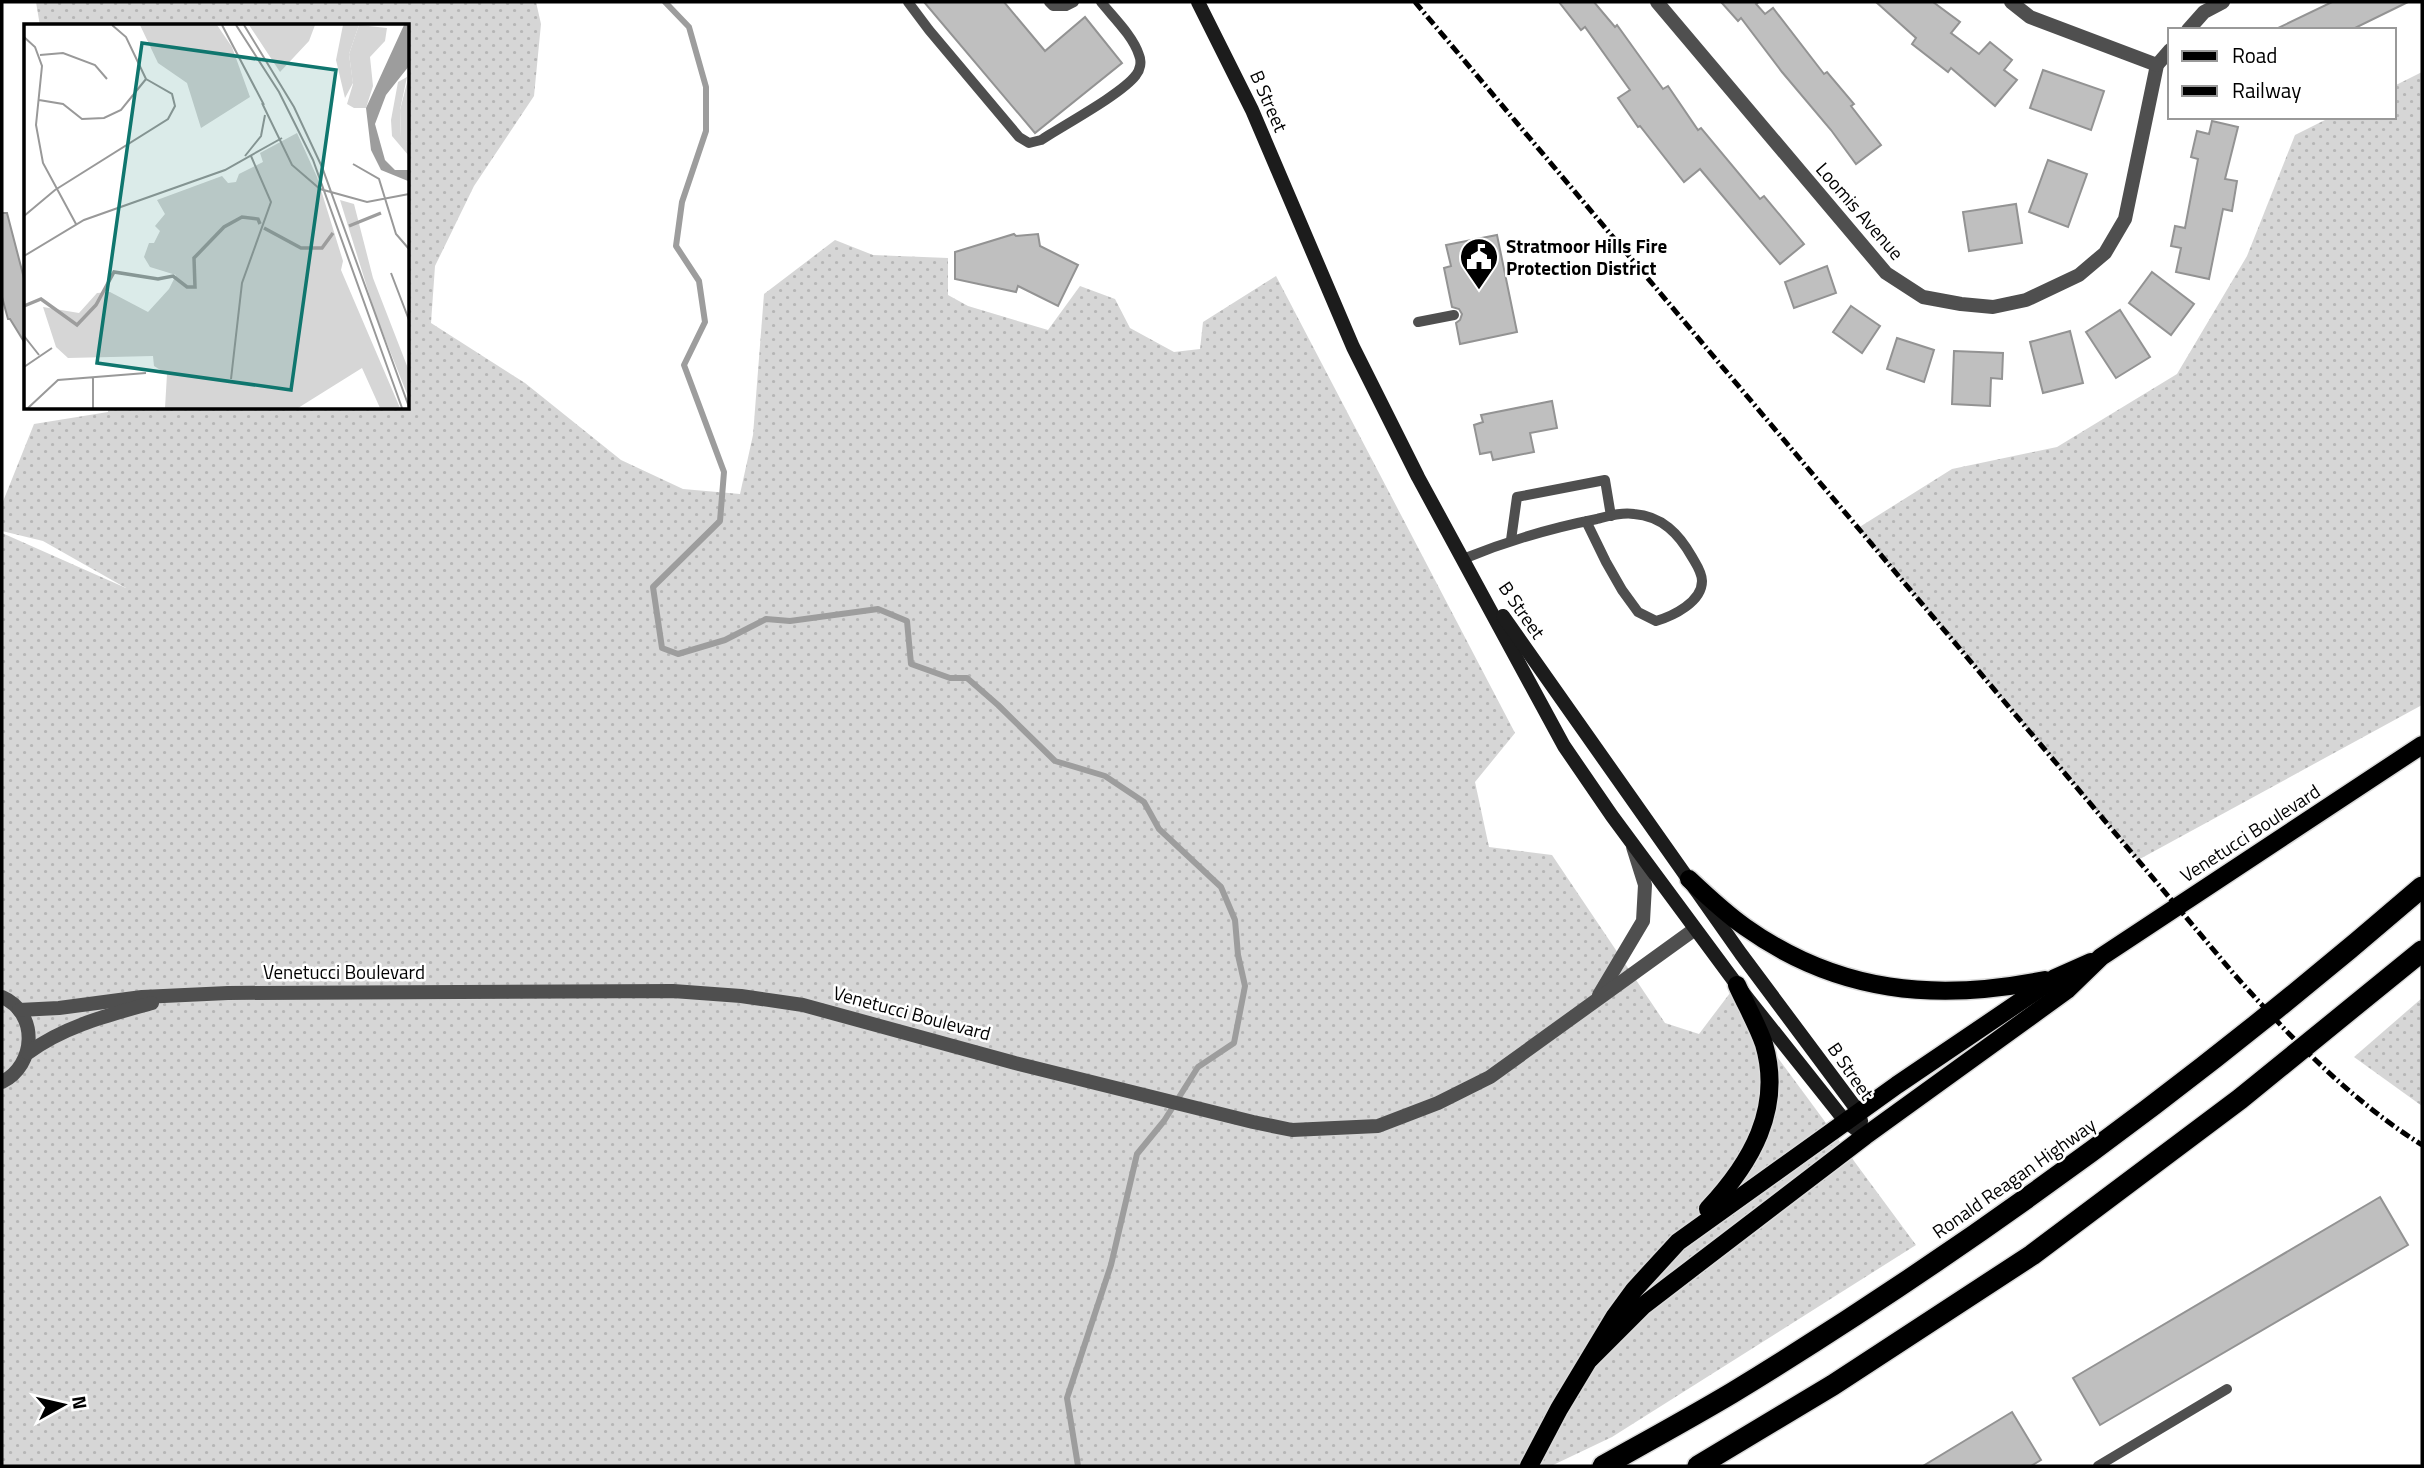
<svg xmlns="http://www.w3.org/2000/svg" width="2424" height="1468" font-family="'Titillium Web',sans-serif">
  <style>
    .grass { fill: url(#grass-dots) }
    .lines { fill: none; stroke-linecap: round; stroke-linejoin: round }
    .stream { stroke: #9d9d9d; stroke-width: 6 }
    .building { fill: #bfbfbf; stroke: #939393; stroke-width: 2 }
    .primary-casing { stroke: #dbdbdb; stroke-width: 21 }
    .motorway-casing { stroke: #dbdbdb; stroke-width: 24 }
    .service { stroke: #4f4f4f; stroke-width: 10 }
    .minor { stroke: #4f4f4f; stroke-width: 14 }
    .tertiary { stroke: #4f4f4f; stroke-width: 14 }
    .secondary { stroke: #1c1c1c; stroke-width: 14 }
    .primary { stroke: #000; stroke-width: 18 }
    .motorway { stroke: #000; stroke-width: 21 }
    .rail { stroke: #000; stroke-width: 5; stroke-dasharray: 10 3.5 2 3.5; stroke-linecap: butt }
    .labels { text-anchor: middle; stroke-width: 5; stroke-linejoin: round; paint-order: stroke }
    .street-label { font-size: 19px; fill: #000; stroke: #fff }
    .poi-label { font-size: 19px; font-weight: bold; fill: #000; stroke: #fff; text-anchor: start }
    .inset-river { fill: none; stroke: #9d9d9d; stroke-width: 3.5 }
    .inset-road { fill: none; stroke: #999; stroke-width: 2 }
    .view { fill: #0f766e; fill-opacity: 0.15; stroke: #0f766e; stroke-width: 3.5 }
    .inset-edge { fill: none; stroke: #000; stroke-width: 3.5 }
  </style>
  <defs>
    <pattern id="grass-dots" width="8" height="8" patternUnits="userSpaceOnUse" patternTransform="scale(1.75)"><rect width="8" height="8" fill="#d6d6d6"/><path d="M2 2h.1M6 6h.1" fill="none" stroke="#b6b6b6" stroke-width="1.8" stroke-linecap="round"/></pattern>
  </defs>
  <rect width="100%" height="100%" fill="#fff"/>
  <g class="grass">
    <polygon points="36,2 536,2 541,24 534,96 474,186 435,266 431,323 525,383 621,460 683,489 740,494 753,435 764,294 835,240 873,255 948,258 948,295 968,306 1048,330 1080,286 1115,299 1130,328 1174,352 1200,349 1203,322 1276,276 1515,733 1475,782 1489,847 1552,855 1665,1023 1699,1034 1730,993 1916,1245 1612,1437 1551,1466 2,1466 2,533 126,588 43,541 2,531 2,504 34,424 108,412 108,408 408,408 408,26 40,26"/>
    <polygon points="2422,72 2422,705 2138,860 1858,528 1952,469 2057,447 2177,374 2247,256 2295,135 2331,117 2394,117 2394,86"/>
    <polygon points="2422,998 2422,1106 2354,1057"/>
  </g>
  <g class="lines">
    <polyline class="stream" points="665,2 689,27 706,87 706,131 682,202 676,246 699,281 705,322 684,365 724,472 720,521 653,587 662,648 678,654 725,640 766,619 790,621 878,609 907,621 911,664 950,678 967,678 998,705 1055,761 1105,776 1144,802 1159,829 1221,887 1235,920 1238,955 1245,986 1234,1043 1198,1067 1164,1121 1137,1154 1111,1265 1067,1398 1078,1466"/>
  </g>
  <g class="building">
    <polygon points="924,2 1004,2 1045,51 1085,17 1122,63 1035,133"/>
    <polygon points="1559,2 1594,2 1615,27 1617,25 1663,89 1668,86 1698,130 1701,128 1760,199 1764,196 1804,244 1780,264 1700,169 1684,182 1640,126 1638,127 1618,98 1630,90 1585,27 1581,30"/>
    <polygon points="1721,2 1759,2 1756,4 1765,14 1773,8 1824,74 1827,72 1854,104 1851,106 1881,145 1856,164 1831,130 1782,72 1741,18 1738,21"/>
    <polygon points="1876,2 1933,2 1960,22 1951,33 1979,54 1990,42 2012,60 2004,70 2017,80 1995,106 1951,68 1948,72 1912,44 1916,38"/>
    <polygon points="2332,2 2408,2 2351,30 2274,30"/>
    <polygon points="2043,70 2104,91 2091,130 2030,108"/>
    <polygon points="2212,121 2238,127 2225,179 2237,181 2232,211 2223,209 2209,279 2176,272 2181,248 2171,246 2175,226 2185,228 2198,159 2191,157 2197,131 2209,134"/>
    <polygon points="2048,160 2087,174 2068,227 2029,212"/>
    <polygon points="2016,204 2022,243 1969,251 1963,212"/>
    <polygon points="2,213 7,213 26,286 26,345 10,319 8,319 2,297"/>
    <polygon points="1014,234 1016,236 1038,234 1040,246 1078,265 1058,306 1018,286 1016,292 955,279 955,252"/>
    <polygon points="1497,235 1517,332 1460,344 1456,323 1460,320 1462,314 1459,309 1452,307 1444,268 1451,266 1446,245"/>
    <polygon points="1827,266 1836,293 1794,308 1785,282"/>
    <polygon points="2152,272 2194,304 2171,335 2129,303"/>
    <polygon points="1851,306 1880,326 1862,353 1833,332"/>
    <polygon points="2120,310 2150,357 2116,378 2086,332"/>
    <polygon points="2070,331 2083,383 2043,393 2030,342"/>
    <polygon points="1897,338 1934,350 1924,382 1887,369"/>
    <polygon points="1954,351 2003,353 2002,379 1991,378 1990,406 1952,404"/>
    <polygon points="1552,401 1557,428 1530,433 1534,452 1493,460 1491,452 1480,454 1474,425 1483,422 1481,415"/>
    <polygon points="2380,1197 2408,1245 2100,1425 2073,1378"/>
    <polygon points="2012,1412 2041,1460 2031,1466 1923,1466"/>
  </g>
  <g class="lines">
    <defs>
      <g id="primary">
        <path d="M1689,879C1707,896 1725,913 1745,927C1838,993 1936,1002 2045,980"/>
        <path d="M1708,1209C1751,1163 1783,1109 1764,1044C1757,1024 1746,1005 1737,985"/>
        <polyline points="1590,1359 1644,1305 1674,1282 1865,1136 2067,990 2101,957 2422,745"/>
        <polyline points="1529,1466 1559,1409 1615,1316 1634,1290 1678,1242 1897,1085 2055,978 2091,962"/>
      </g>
      <g id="motorway">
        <path d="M1603,1466C1646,1442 1690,1418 1732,1393C1976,1244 2206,1074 2422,887"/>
        <polyline points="1698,1466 1833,1385 2032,1255 2240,1099 2422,951"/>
      </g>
    </defs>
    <use href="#primary" class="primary-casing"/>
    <use href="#motorway" class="motorway-casing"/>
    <g class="service">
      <path d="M908,2L929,30L1019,137L1029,143L1041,140C1062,126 1122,94 1136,75C1140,70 1142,62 1139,55C1133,36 1113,17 1101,2"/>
      <polyline points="1049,2 1053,6 1066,6 1074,2"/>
      <polyline points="1418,322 1454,315"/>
      <polyline points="1511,540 1517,497 1605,480 1611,516"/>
      <path d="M1463,559C1507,541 1551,528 1597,519C1609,516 1622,512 1634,514C1662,516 1679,534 1692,557C1696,564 1702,572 1702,581C1702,602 1673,616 1656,621L1638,612L1622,590L1606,562L1586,521"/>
      <polyline points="2098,1466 2227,1389"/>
    </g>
    <g class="minor">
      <polyline points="1657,2 1886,273 1923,297 1961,304 1993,307 2026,300 2079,275 2105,253 2125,219 2157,65 2170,50"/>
      <polyline points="2011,2 2030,17 2157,65"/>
      <polyline points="2188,30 2204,12 2223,2"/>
    </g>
    <g class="tertiary">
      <polyline points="1599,995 1643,921 1645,885 1633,847"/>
      <path d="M2,997C39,1013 36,1065 2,1082"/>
      <polyline points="19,1010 59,1008 142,997 228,993 673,991 741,996 803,1005 1015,1063 1253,1122 1292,1130 1378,1126 1438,1103 1490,1077 1695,929"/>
      <path d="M28,1053C64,1026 109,1015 152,1003"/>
    </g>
    <g class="secondary">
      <polyline points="1198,2 1252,110 1353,347 1418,477 1564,746 1612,816 1737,985 1845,1121 1865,1136"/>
      <polyline points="1503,616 1741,954 1858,1111 1861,1121"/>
    </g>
    <use href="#primary" class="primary"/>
    <use href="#motorway" class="motorway"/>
    <path class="rail" d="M1415,2L2233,973C2291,1038 2348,1098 2422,1145"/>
  </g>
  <defs>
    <symbol id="civic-pin" viewBox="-11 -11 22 30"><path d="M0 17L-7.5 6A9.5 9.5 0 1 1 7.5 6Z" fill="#000" stroke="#fff"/><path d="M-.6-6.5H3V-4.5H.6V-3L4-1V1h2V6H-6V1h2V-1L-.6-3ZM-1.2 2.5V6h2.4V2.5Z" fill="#fff"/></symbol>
  </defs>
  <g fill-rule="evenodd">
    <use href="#civic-pin" x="1457" y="235" width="44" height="60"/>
  </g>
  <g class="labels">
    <g class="street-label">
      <text transform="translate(1269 101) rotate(66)" y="7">B Street</text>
      <text transform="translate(1860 211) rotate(49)" y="7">Loomis Avenue</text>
      <text transform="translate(1522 610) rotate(55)" y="7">B Street</text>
      <text transform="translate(2250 833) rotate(-33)" y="7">Venetucci Boulevard</text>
      <text x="344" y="979">Venetucci Boulevard</text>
      <text transform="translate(912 1013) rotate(15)" y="7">Venetucci Boulevard</text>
      <text transform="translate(1851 1071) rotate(55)" y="7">B Street</text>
      <text transform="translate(2014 1178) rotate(-35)" y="7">Ronald Reagan Highway</text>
    </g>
    <g class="poi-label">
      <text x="1506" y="253">Stratmoor Hills Fire<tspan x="1506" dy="22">Protection District</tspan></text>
    </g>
  </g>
  <g transform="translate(24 24)">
    <rect width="385" height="385" fill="#fff"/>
    <path d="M116,1H193L208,23L226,73L177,104L163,59L134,39ZM225,1H291L285,17L256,48ZM335,1L363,4L361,17L346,33L349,62L342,84H330L323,80L329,60L325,30ZM273,109L293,153L319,237L317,246L376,384H356L338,344L274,384H141L143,350L130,342L129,332L44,334L32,323L19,283L55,289L73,269L86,268L124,288L145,265L152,251L126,243L120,233L125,219H130L136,207L131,202L141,190L133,176L198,152L204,159L212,158L215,150L239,138L236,129ZM316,176L330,180L349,254L385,347V375L351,289Z" fill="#d6d6d6"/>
    <path d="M319,1H335L325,30L329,59L321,74L312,36ZM383,53L376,86L377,114L385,119V132L368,112L367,96L374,58Z" fill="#d6d6d6"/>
    <path d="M385,51V119L377,115L376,86Z" fill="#d6d6d6"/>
    <path d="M380,1H385V42L362,71L351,100L361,136L371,146H385L384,157L357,146L347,126L342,84Z" fill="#9d9d9d"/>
    <path class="inset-river" d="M325,202L357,189M240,204L277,224H298L309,209M0,282L17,275L53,301L72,281L90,248L134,255L149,252L163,263H171L170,234L200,203L218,193L234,195L236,200"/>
    <path class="inset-road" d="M88,1L102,13L122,55M198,1L240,81M212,1L255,68L289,136L378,384M220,1L270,83L298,143L385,383M0,13L11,23L18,42L12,101L19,139L52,200M16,31L39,29L71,41L83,55M15,76L39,80L58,95L80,94L97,86L122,55M238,79L268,141L296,165L343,178L385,170M221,132L237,112L241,91M329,140L355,155L372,210L385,225M0,192L31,166L144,95L151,82L148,70L122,55M0,232L60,196L201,146L258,114M367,249L385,296M0,312L15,331M0,343L28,324M207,355L218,259L247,178L227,132M4,384L34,356L122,349M69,384V354"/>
    <path class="view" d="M118,19L312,46L267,366L73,339Z"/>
    <rect width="385" height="385" class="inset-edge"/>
  </g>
  <rect width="2424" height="1468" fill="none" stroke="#000000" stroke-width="7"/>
  <rect x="2168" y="28" width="228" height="91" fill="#ffffff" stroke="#999999" stroke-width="2"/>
  <rect x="2182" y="51" width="35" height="10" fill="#000000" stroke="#999999" stroke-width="2"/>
  <text x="2232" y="63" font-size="21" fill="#000000">Road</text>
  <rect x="2182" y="86" width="35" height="10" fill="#000000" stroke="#999999" stroke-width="2"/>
  <text x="2232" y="98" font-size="21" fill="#000000">Railway</text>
  <g transform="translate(63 1405) rotate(82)" stroke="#ffffff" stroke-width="5" paint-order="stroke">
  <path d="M0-5L12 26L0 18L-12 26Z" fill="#000000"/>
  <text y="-10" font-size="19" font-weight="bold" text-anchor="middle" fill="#000000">N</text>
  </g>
</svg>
